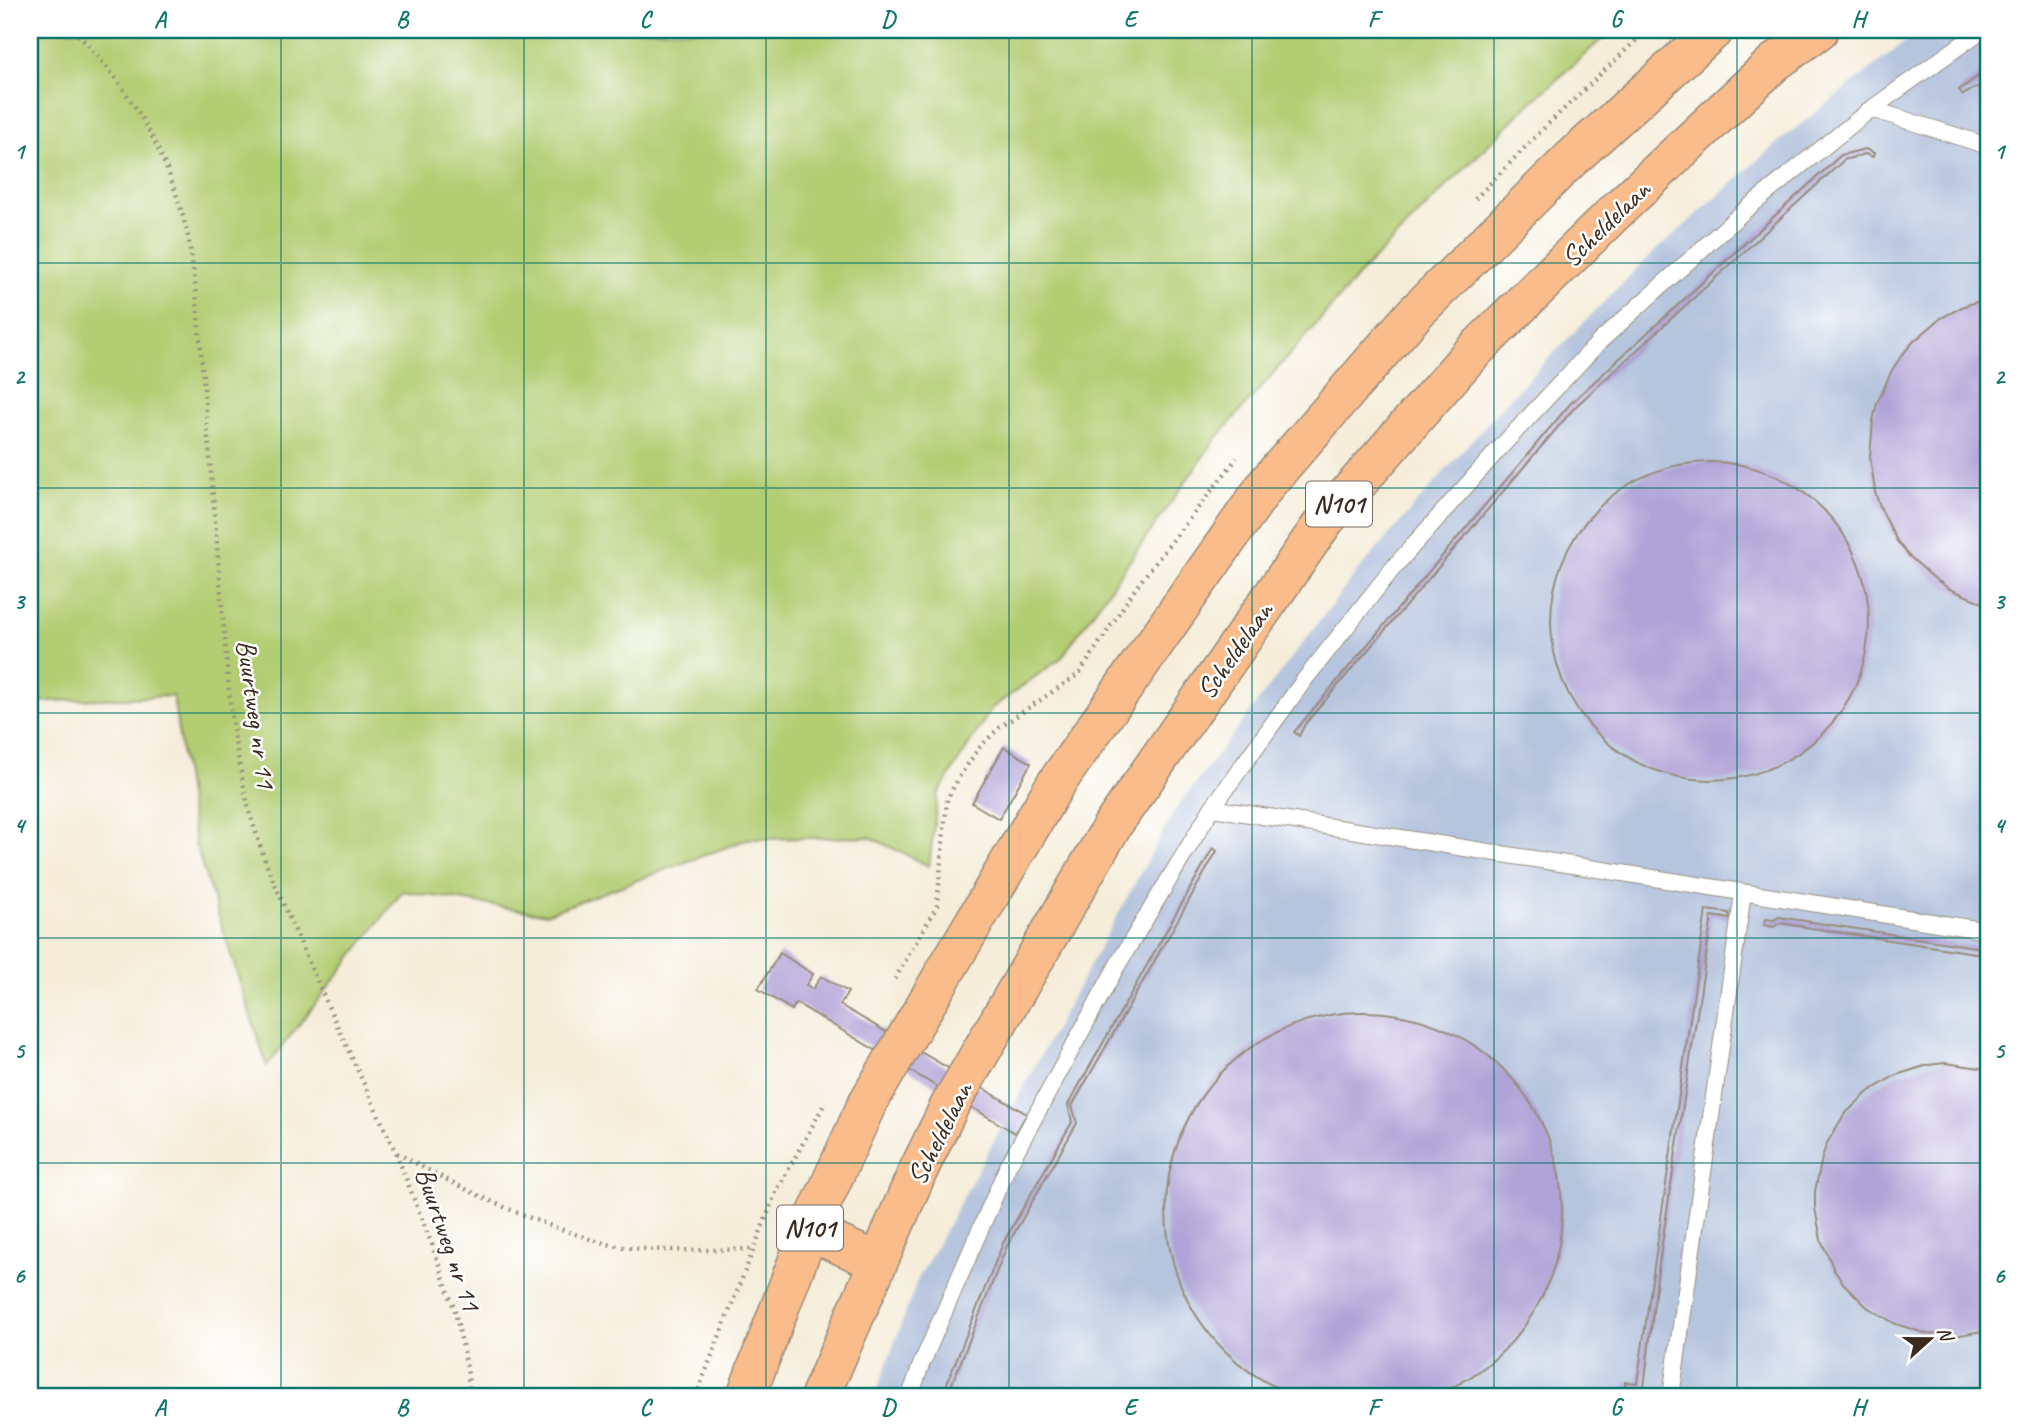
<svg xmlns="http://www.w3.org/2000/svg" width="2018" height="1426" font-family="Caveat,sans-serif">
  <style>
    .industrial { fill: #b6c5de }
    .green { fill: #b3cd73; stroke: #777c48; stroke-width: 2 }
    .building { fill: #b0a3d7 }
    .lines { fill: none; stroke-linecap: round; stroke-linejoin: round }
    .lane-casing { stroke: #988c7c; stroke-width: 18 }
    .primary-casing { stroke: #988c7c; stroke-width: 41 }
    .path { stroke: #988c7c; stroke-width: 4.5; stroke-dasharray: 2 5; stroke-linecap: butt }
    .lane { stroke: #fff; stroke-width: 16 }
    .primary { stroke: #fabc8b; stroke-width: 38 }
    .grid { fill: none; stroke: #0f766e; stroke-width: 2; stroke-opacity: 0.55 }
    .labels { text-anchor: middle; stroke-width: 5; stroke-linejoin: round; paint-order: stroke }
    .shield { fill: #fff; stroke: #766a62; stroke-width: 2 }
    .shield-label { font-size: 26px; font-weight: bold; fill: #3b2a1e }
    .street-label { font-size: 28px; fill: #3b2a1e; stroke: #fff }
    .neatline { fill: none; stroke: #0f766e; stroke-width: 2.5 }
    .grid-label { font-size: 23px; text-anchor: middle; font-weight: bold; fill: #0f766e }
  </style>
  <rect width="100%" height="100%" fill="#fff"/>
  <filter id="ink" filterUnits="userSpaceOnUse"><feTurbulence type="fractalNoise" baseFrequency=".0143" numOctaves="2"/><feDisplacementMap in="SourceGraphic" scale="14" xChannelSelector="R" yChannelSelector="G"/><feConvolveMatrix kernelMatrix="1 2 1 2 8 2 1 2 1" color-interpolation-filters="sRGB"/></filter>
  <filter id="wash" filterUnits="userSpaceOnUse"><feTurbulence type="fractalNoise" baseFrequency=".00686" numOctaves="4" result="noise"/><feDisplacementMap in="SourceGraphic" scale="28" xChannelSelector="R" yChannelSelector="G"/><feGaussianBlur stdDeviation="1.57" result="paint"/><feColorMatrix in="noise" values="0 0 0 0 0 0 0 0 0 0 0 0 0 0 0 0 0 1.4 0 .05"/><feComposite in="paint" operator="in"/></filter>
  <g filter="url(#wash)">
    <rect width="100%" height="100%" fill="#f5edd9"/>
    <polygon class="industrial" points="1920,30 1988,30 1988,1396 875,1396 917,1281 1175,810 1357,572 1500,408 1638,267 1777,143"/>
    <polygon class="green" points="30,30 1612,30 1524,109 1366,267 1215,440 1061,658 992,708 938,794 929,866 870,837 748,839 546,914 403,891 267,1066 195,843 173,696 30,702"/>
    <g id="blocks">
      <g class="building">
        <polygon points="1988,69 1988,89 1984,83 1963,95 1959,90"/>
        <polygon points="1865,149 1874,153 1873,157 1865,154 1844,160 1575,407 1305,724 1299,736 1294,732 1570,404 1841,155"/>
        <polygon points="1988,298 1988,605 1950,589 1935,579 1908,555 1897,541 1881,509 1875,492 1870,456 1873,421 1877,403 1892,370 1902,355 1913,342 1941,318 1964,306"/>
        <circle cx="1710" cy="621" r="159"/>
        <polygon points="1004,747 1031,763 999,819 972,803"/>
        <polygon points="1213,848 1217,851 1072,1106 1077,1123 1007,1246 947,1396 942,1396 1003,1243 1072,1122 1068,1105"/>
        <polygon points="1706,910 1729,913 1730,919 1712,916 1658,1270 1643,1396 1625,1396 1625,1382 1637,1383"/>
        <polygon points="1779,917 1988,949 1988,955 1779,923 1774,927 1764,925 1766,919 1774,920"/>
        <polygon points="780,953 813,974 806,985 813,989 821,976 848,992 840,1005 1027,1114 1015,1133 796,1003 792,1010 758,989"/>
        <circle cx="1364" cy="1210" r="198"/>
        <polygon points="1945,1063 1988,1069 1988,1330 1960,1335 1927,1334 1896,1324 1867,1307 1844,1284 1834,1270 1821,1240 1815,1208 1815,1191 1822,1158 1827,1143 1844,1115 1868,1092 1896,1075 1928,1065"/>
      </g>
    </g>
  </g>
  <g filter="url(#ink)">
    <use href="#blocks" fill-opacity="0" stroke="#988c7c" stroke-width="2"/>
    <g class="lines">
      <defs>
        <g id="lane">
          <polyline points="1871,109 1988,146"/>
          <polyline points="1212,808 1988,931"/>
          <polyline points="910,1396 921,1365 1007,1168 1118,964 1212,808 1305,679 1394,567 1498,450 1600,341 1744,211 1871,109 1982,30"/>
          <polyline points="1671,1396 1743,893"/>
        </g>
        <g id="primary">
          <polyline points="809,1231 878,1262"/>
          <polyline points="746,1396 809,1231 867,1104 1055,785 1268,482 1415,313 1571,159 1714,30"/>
          <polyline points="820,1396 917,1173 950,1105 1112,826 1325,520 1468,357 1615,212 1774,63 1819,30"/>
        </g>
      </defs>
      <use href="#lane" class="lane-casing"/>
      <use href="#primary" class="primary-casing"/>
      <g class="path">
        <path d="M73,30C129,85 167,151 186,228C191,248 193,270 196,291L229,691L234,737L249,811L266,864L328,1006L396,1153L432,1245L455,1311L467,1367L470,1396"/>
        <polyline points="1475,199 1546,126 1647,30"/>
        <polyline points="895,979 937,906 947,799 961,774 979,748 1000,727 1079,674 1137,586 1237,458"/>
        <path d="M397,1153C449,1182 501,1208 557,1228C578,1235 601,1244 624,1247C666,1252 710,1250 752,1249"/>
        <polyline points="696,1396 776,1192 825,1103"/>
      </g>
      <use href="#lane" class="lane"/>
      <use href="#primary" class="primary"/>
    </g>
  </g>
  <path class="grid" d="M281,30V1396M524,30V1396M766,30V1396M1009,30V1396M1252,30V1396M1494,30V1396M1737,30V1396M30,263H1988M30,488H1988M30,713H1988M30,938H1988M30,1163H1988"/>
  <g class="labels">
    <g class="shield">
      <rect x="1306" y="481.5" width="66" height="45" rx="5"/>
      <rect x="777" y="1205.5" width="66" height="45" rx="5"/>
    </g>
    <g class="shield-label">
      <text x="1339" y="513">N101</text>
      <text x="810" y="1237">N101</text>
    </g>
    <g class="street-label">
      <text transform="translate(1605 223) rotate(-44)" y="10">Scheldelaan</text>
      <text transform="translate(1234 650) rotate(-55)" y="10">Scheldelaan</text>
      <text transform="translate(257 714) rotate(82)" y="10">Buurtweg nr 11</text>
      <text transform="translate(939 1133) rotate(-63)" y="10">Scheldelaan</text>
      <text transform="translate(449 1239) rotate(71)" y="10">Buurtweg nr 11</text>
    </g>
  </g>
  <rect width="2018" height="1426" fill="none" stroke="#fff" stroke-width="77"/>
  <g transform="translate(1930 1339) rotate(69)" stroke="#ffffff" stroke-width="5" paint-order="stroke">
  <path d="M0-5L12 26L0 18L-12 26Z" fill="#3b2a1e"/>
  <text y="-10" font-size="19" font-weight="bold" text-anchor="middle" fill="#3b2a1e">N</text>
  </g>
  <rect x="38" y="38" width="1942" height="1350" class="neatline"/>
  <g class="grid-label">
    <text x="160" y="27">A</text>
    <text x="402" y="27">B</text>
    <text x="645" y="27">C</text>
    <text x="888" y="27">D</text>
    <text x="1130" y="27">E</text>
    <text x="1373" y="27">F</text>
    <text x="1616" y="27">G</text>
    <text x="1858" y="27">H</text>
    <text x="19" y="159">1</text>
    <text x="1999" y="159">1</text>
    <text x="19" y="384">2</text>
    <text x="1999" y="384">2</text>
    <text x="19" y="609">3</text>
    <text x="1999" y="609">3</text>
    <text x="19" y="833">4</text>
    <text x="1999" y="833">4</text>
    <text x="19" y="1058">5</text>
    <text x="1999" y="1058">5</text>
    <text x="19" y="1283">6</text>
    <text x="1999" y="1283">6</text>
    <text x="160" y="1415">A</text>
    <text x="402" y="1415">B</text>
    <text x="645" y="1415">C</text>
    <text x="888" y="1415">D</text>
    <text x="1130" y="1415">E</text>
    <text x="1373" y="1415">F</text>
    <text x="1616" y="1415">G</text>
    <text x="1858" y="1415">H</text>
  </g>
</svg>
